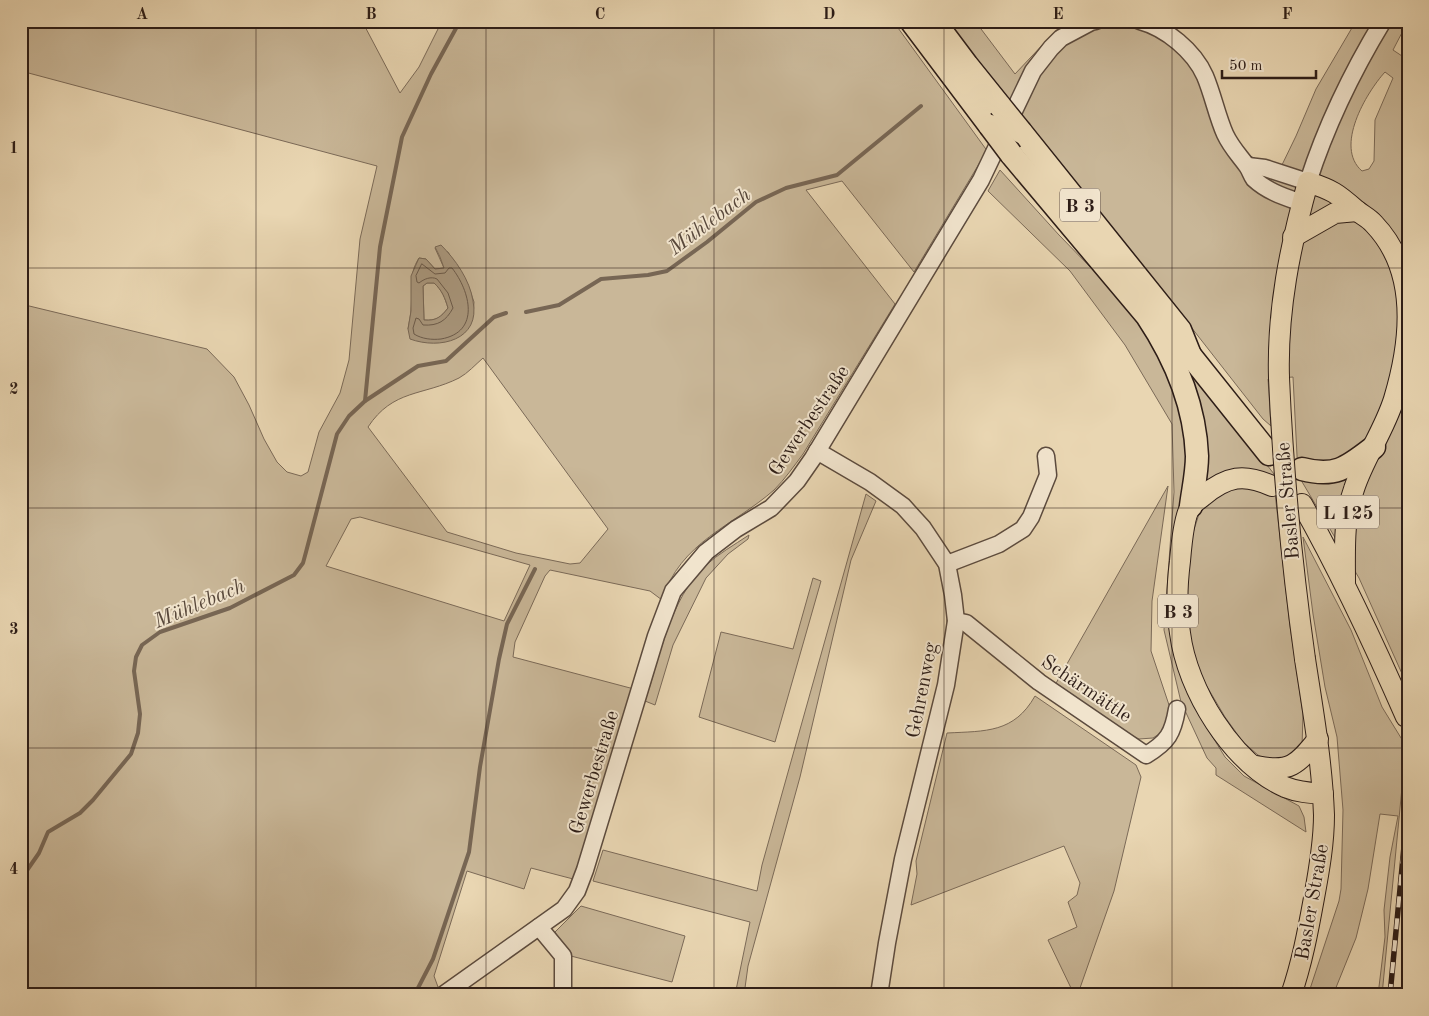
<svg xmlns="http://www.w3.org/2000/svg" width="1429" height="1016" font-family="'Old Standard TT',serif">
  <style>
    .green { fill: #c9b798; stroke: #7b6a58; fill-rule: evenodd }
    .water { fill: #a9977d; stroke: #776654; fill-rule: evenodd }
    .lines { fill: none; stroke-linecap: round; stroke-linejoin: round }
    .shore { stroke: #6b5a4a; stroke-width: 1 }
    .stream { stroke: #776654; stroke-width: 4 }
    .minor-casing { stroke: #5c4b3e; stroke-width: 19 }
    .major-casing { stroke: #2d1d17; stroke-width: 22 }
    .highway-casing { stroke: #2d1d17; stroke-width: 25 }
    .minor { stroke: #f1e4cd; stroke-width: 16 }
    .major { stroke: #e9d6b2; stroke-width: 20 }
    .highway { stroke: #e9d6b2; stroke-width: 22 }
    .rail-casing { stroke: #2d1d17; stroke-width: 5.5 }
    .rail { stroke: #f1e4cd; stroke-width: 4; stroke-dasharray: 11; stroke-linecap: butt }
    .major-bridge-casing { stroke: #2d1d17; stroke-width: 22; stroke-linecap: butt }
    .highway-bridge-casing { stroke: #2d1d17; stroke-width: 25; stroke-linecap: butt }
    .major-bridge { stroke: #e9d6b2; stroke-width: 20 }
    .highway-bridge { stroke: #e9d6b2; stroke-width: 22 }
    .grid { fill: none; stroke: #2d1d17; stroke-width: 1; stroke-opacity: 0.55 }
    .labels { text-anchor: middle; stroke-width: 4; stroke-linejoin: round; paint-order: stroke }
    .shield { fill: #f1e4cd; stroke: #68594e; stroke-width: 1 }
    .shield-label { font-size: 19px; font-weight: bold; fill: #2d1d17 }
    .street-label { font-size: 20px; fill: #2d1d17; stroke: #f1e4cd }
    .water-label { font-size: 21px; font-style: italic; fill: #58483b; stroke: #f1e4cd }
    .neatline { fill: none; stroke: #2d1d17; stroke-width: 2 }
    .grid-label { font-size: 16px; text-anchor: middle; font-weight: bold; fill: #2d1d17 }
  </style>
  <rect width="100%" height="100%" fill="#e9d6b2"/>
  <filter id="stains"><feTurbulence type="fractalNoise" baseFrequency=".004" numOctaves="4"/><feColorMatrix values="0 0 0 0 .2 0 0 0 0 .09 0 0 0 0 .02 0 0 0 .5 -.17"/></filter>
  <radialGradient id="worn" r=".72"><stop offset=".6" stop-color="#630" stop-opacity="0"/><stop offset="1" stop-color="#630" stop-opacity=".3"/></radialGradient>
  <g class="green">
    <path d="M21,21H362L400,93L419,67L442,21H893L988,152L985,154L914,272L842,181L806,190L895,304L803,454C794,466 785,479 774,490C733,526 680,542 662,600L650,591L550,570L545,576L515,642L513,657L634,689L577,880L531,868L524,889L467,871L434,976L438,987L427,995H21V304L207,349L234,377L249,405L264,439L277,462L287,472L301,476L308,472L319,432L340,393L349,360L360,239L377,166L21,71ZM435,248L448,252L468,285L474,302L473,317L408,329C409,322 411,315 411,309C413,289 408,275 419,258L426,259L435,269L444,268ZM483,358L608,529L580,563L570,564L516,553L447,532L368,427C393,389 423,396 459,378C468,373 475,365 483,358ZM360,517L530,565L504,621L326,566L351,519Z"/>
    <path d="M948,21H975L1015,74L1048,39L1068,26L1082,21H1157L1184,38L1230,133L1239,147L1252,157L1280,169L1296,136L1316,89L1356,21H1408L1393,50L1408,60V128L1403,165L1408,175V687L1359,578L1298,475L1293,377L1268,379L1271,426L1263,419L1155,281L1003,98ZM1385,72L1393,78L1375,120L1374,161L1369,169L1362,171C1334,147 1366,93 1385,72Z"/>
    <polygon points="1000,170 1059,235 1095,272 1145,330 1166,365 1188,433 1186,688 1199,715 1225,757 1244,776 1299,806 1304,817 1306,832 1216,775 1216,768 1207,758 1181,702 1164,630 1174,492 1172,424 1125,345 1070,271 988,191"/>
    <path d="M427,283H434C442,290 445,298 448,308C441,317 437,321 424,320L423,286Z"/>
    <polygon points="1192,377 1201,380 1274,474 1274,480 1197,493 1188,385"/>
    <polygon points="1251,483 1275,493 1290,626 1303,714 1302,747 1290,759 1269,761 1258,755 1243,742 1225,717 1193,663 1183,604 1192,536 1199,514 1206,502 1214,493"/>
    <polygon points="1168,486 1152,601 1151,651 1171,711 1165,730 1153,738 1139,739 1124,732 1055,685"/>
    <polygon points="866,494 876,501 851,560 800,777 748,966 744,995 735,995 750,922 593,881 603,850 757,891 762,865"/>
    <path d="M749,535L748,539L728,554L706,578L673,645L655,705L645,701C660,657 670,599 705,566C718,554 734,545 749,535Z"/>
    <polygon points="1303,537 1351,630 1382,707 1406,746 1382,995 1378,995 1385,937 1384,910 1390,857 1398,816 1380,814 1368,889 1356,938 1333,995 1308,995 1339,901 1341,889 1343,810 1337,737 1325,687 1313,614"/>
    <polygon points="813,578 821,581 775,742 699,717 721,632 793,649"/>
    <path d="M1035,696L1136,765L1141,777L1114,891L1080,988H1071L1048,940L1077,927L1068,902L1077,895L1080,883L1064,846L911,905L917,874L916,861L947,733C986,731 1014,733 1035,696Z"/>
    <polygon points="581,906 685,936 672,982 567,955 555,932"/>
  </g>
  <path class="water" d="M441,245C455,259 470,280 473,301C481,340 440,350 410,339L408,329L411,311V276L419,258L426,259L435,269L444,268L440,257L435,247ZM427,283H434C442,290 445,298 448,308C441,317 436,321 424,320L423,286Z"/>
  <g class="lines">
    <path class="shore" d="M422,264L435,274L445,273L449,268H452C470,291 481,332 441,339C432,340 422,339 414,334L413,328L416,318L419,319L423,325C438,326 446,321 453,308L448,293L437,279C431,276 424,279 419,283L417,282L416,276Z"/>
    <g class="stream">
      <polyline points="526,312 559,305 601,279 648,275 667,271 707,242 756,202 786,188 837,175 921,106"/>
      <polyline points="365,401 380,247 402,137 431,74 460,21"/>
      <polyline points="21,879 39,853 48,832 80,813 93,800 131,754 138,733 140,714 134,671 136,657 142,645 160,632 230,608 294,575 303,563 306,552 337,434 349,416 365,401 418,366 446,361 494,317 506,313"/>
      <polyline points="412,995 418,988 433,959 469,852 480,767 499,659 507,624 535,569"/>
    </g>
    <defs>
      <g id="minor">
        <path d="M1140,21C1166,28 1194,51 1205,76C1213,95 1217,116 1225,134C1231,147 1239,155 1247,166C1250,170 1251,175 1254,179C1268,192 1285,197 1302,203"/>
        <path d="M1248,166L1265,168L1308,182C1326,126 1352,72 1383,21"/>
        <polyline points="817,451 870,482 903,506 923,528 947,564 953,595 956,621 946,685 903,859 887,943 879,995"/>
        <polyline points="947,564 999,544 1023,529 1031,517 1048,475 1046,456"/>
        <path d="M956,621L966,623L1039,682L1146,755C1168,742 1173,733 1177,709"/>
        <polyline points="539,927 563,956 563,995"/>
        <polyline points="443,995 564,909 577,891 585,870 656,636 673,591 706,552 736,529 771,508 797,481 813,458 981,180 1033,71 1051,48 1061,38 1091,22 1096,21"/>
      </g>
      <g id="major">
        <polyline points="1293,237 1335,213 1357,211"/>
        <path d="M1279,378C1277,310 1290,247 1308,182C1332,190 1337,193 1356,210C1362,215 1369,218 1374,224C1419,271 1411,342 1394,399C1384,431 1364,458 1354,489C1343,519 1345,551 1345,583"/>
        <path d="M1272,486C1244,473 1227,476 1203,496C1200,499 1194,502 1191,506C1184,515 1181,549 1180,561C1177,585 1176,609 1180,633C1187,690 1232,763 1285,787C1297,792 1310,793 1323,794"/>
        <path d="M1302,504C1341,573 1374,644 1406,717"/>
        <path d="M1256,766C1290,773 1297,765 1318,739"/>
        <path d="M1291,995C1302,963 1308,931 1314,898C1319,871 1324,843 1324,815C1322,762 1313,711 1305,659"/>
      </g>
      <g id="highway">
        <polyline points="911,21 990,126"/>
        <polyline points="934,21 967,65 1000,106"/>
        <polyline points="1021,132 1180,330 1190,355"/>
        <path d="M1011,154L1147,316C1175,358 1195,405 1197,456C1197,473 1193,490 1191,506"/>
        <polyline points="1179,345 1190,355 1269,454"/>
        <path d="M1302,469C1336,478 1348,467 1374,447"/>
      </g>
    </defs>
    <use href="#minor" class="minor-casing"/>
    <use href="#major" class="major-casing"/>
    <use href="#highway" class="highway-casing"/>
    <use href="#minor" class="minor"/>
    <use href="#major" class="major"/>
    <use href="#highway" class="highway"/>
    <defs>
      <polyline id="rail" points="1390,995 1408,804"/>
    </defs>
    <use href="#rail" class="rail-casing"/>
    <use href="#rail" class="rail"/>
    <defs>
      <path id="major-bridge" d="M1279,378C1283,472 1292,566 1305,659"/>
      <g id="highway-bridge">
        <polyline points="1000,106 1021,132"/>
        <polyline points="990,126 1011,154"/>
      </g>
    </defs>
    <use href="#major-bridge" class="major-bridge-casing"/>
    <use href="#highway-bridge" class="highway-bridge-casing"/>
    <use href="#major-bridge" class="major-bridge"/>
    <use href="#highway-bridge" class="highway-bridge"/>
  </g>
  <path class="grid" d="M256,21V995M486,21V995M714,21V995M944,21V995M1172,21V995M21,268H1408M21,508H1408M21,748H1408"/>
  <g class="labels">
    <g class="shield">
      <rect x="1060" y="188.5" width="40" height="33" rx="4"/>
      <rect x="1317" y="495.5" width="62" height="33" rx="4"/>
      <rect x="1158" y="594.5" width="40" height="33" rx="4"/>
    </g>
    <g class="shield-label">
      <text x="1080" y="212">B 3</text>
      <text x="1348" y="519">L 125</text>
      <text x="1178" y="618">B 3</text>
    </g>
    <g class="street-label">
      <text transform="translate(808 420) rotate(-56)" y="7">Gewerbestraße</text>
      <text transform="translate(1287 501) rotate(-95)" y="7">Basler Straße</text>
      <text transform="translate(1087 688) rotate(34)" y="7">Schärmättle</text>
      <text transform="translate(921 690) rotate(-79)" y="7">Gehrenweg</text>
      <text transform="translate(593 772) rotate(-73)" y="7">Gewerbestraße</text>
      <text transform="translate(1311 902) rotate(-80)" y="7">Basler Straße</text>
    </g>
    <g class="water-label">
      <text transform="translate(709 221) rotate(-37)" y="7">Mühlebach</text>
      <text transform="translate(199 603) rotate(-23)" y="7">Mühlebach</text>
    </g>
  </g>
  <rect width="1429" height="1016" fill="none" stroke="#e9d6b2" stroke-width="55"/>
  <path d="M1222 70v8h94v-8" fill="none" stroke="#2d1d17" stroke-width="2.5"/>
  <text x="1229" y="70" font-size="15" fill="#2d1d17" stroke="#f1e4cd" stroke-width="4" paint-order="stroke">50 m</text>
  <rect x="28" y="28" width="1374" height="960" class="neatline"/>
  <g class="grid-label">
    <text x="142" y="19">A</text>
    <text x="371" y="19">B</text>
    <text x="600" y="19">C</text>
    <text x="829" y="19">D</text>
    <text x="1058" y="19">E</text>
    <text x="1287" y="19">F</text>
    <text x="14" y="153">1</text>
    <text x="14" y="394">2</text>
    <text x="14" y="634">3</text>
    <text x="14" y="874">4</text>
  </g>
  <rect width="100%" height="100%" filter="url(#stains)"/>
  <rect width="100%" height="100%" fill="url(#worn)"/>
</svg>
